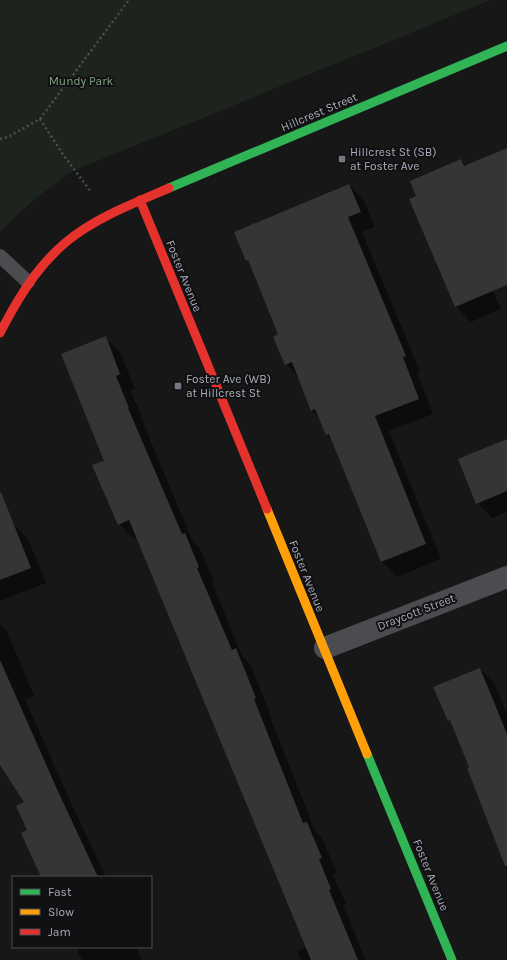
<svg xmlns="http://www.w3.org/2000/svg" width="507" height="960" font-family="Karla,sans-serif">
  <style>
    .green { fill: #1d241e }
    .shadow { fill: #0007 }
    .building { fill: #353536 }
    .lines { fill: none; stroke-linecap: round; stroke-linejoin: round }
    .path { stroke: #4d4e52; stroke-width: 2.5; stroke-dasharray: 2 3; stroke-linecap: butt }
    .lane { stroke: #4b4c50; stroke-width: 14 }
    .street { stroke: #4b4c50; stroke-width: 22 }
    .fast { stroke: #30b455; stroke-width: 9 }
    .slow { stroke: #ff9f0a; stroke-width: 9 }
    .jam { stroke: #e5322d; stroke-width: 9 }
    .poi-dot { fill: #757880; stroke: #111113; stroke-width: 1.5 }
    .labels { text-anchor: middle; stroke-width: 4; stroke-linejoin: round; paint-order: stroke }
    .park-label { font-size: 12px; fill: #7fa381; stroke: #111113 }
    .street-label { font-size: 12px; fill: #a8adb8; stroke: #111113 }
    .poi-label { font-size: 12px; fill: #a8adb8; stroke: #111113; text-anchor: start }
  </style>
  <rect width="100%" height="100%" fill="#171717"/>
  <path class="green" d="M0,0H491L73,171C46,189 22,209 0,232Z"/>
  <g class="shadow">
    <polygon points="507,149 507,283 492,289 501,309 471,322 456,307 411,199 417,196 461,160 466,166"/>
    <polygon points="349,185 364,200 375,227 362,232 420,371 417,372 433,414 389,431 441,559 397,577 382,562 333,441 327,434 320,419 312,410 299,378 286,364 279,335 251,264 247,260"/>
    <polygon points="105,337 120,352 135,389 131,391 144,423 143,423 193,542 200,549 214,582 212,583 242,656 250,664 270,713 269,714 315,831 322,838 337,873 333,875 346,904 343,905 366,960 301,960 297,951 307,947 137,538 134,539 119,524 105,461"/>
    <polygon points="507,440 507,512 492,518 477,503"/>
    <polygon points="13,524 28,539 46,583 0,601 0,530"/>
    <polygon points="0,624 7,631 34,696 25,699 71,803 106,877 46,877 28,831 25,802 0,764"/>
    <polygon points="480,669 495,684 507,715 507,870 468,768 471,767 454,725 449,720"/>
    <polygon points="76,947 136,947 142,960 83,960 80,957"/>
  </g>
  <g class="building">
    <polygon points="507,148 507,285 455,307 409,199 416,196 410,181 461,159 464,166"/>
    <polygon points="349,184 361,212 348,217 406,356 403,357 419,399 375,416 426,544 381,562 329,434 326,435 315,409 311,411 292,362 285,365 273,337 278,334 248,260 246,261 234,232"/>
    <polygon points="106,336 120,374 116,376 129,408 128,408 182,534 185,533 199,567 197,568 232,650 236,648 256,698 254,699 303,823 307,822 322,858 319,859 331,889 329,890 358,960 311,960 129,520 118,525 92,465 104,461 61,354"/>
    <polygon points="507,439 507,491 476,504 458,459"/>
    <polygon points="1,492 31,568 0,580 0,493"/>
    <polygon points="0,660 56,787 98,877 41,877 21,833 27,830 16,806 24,802 0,765"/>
    <polygon points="480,668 507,734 507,866 505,866 467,768 469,767 450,720 448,721 433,687"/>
  </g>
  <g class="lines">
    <g class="path">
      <polyline points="40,119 62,153 91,192"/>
      <polyline points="0,139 8,137 40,119 129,0"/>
    </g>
    <polyline class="lane" points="0,256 28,282"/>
    <polyline class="street" points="325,648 507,577"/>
    <g class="fast">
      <polyline points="169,188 507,46"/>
      <polyline points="367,754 452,960"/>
    </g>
    <polyline class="slow" points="267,509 367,754"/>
    <g class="jam">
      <polyline points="140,200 267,509"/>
      <path d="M0,333C20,294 43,256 81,231C108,213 139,201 169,188"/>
    </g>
  </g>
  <g class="poi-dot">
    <rect x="338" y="155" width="8" height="8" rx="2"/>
    <rect x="174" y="382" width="8" height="8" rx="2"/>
  </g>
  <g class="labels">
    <g class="park-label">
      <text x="81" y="85">Mundy Park</text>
    </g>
    <g class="street-label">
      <text transform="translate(319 112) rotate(-23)" y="4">Hillcrest Street</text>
      <text transform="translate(184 276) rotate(68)" y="4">Foster Avenue</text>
      <text transform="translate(307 576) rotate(68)" y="4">Foster Avenue</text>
      <text transform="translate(416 612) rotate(-21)" y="4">Draycott Street</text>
      <text transform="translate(431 875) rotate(68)" y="4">Foster Avenue</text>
    </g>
    <g class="poi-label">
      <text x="350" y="156">Hillcrest St (SB)<tspan x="350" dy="14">at Foster Ave</tspan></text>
      <text x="186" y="383">Foster Ave (WB)<tspan x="186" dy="14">at Hillcrest St</tspan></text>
    </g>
  </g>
  <rect x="12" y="876" width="140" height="72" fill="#111113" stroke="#4d4f55"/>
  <rect x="20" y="889" width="20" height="6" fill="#30b455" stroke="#4d4f55"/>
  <text x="48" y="896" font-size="12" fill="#a8adb8">Fast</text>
  <rect x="20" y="909" width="20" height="6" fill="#ff9f0a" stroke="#4d4f55"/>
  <text x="48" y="916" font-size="12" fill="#a8adb8">Slow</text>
  <rect x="20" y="929" width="20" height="6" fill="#e5322d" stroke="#4d4f55"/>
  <text x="48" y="936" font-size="12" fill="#a8adb8">Jam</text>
</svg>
